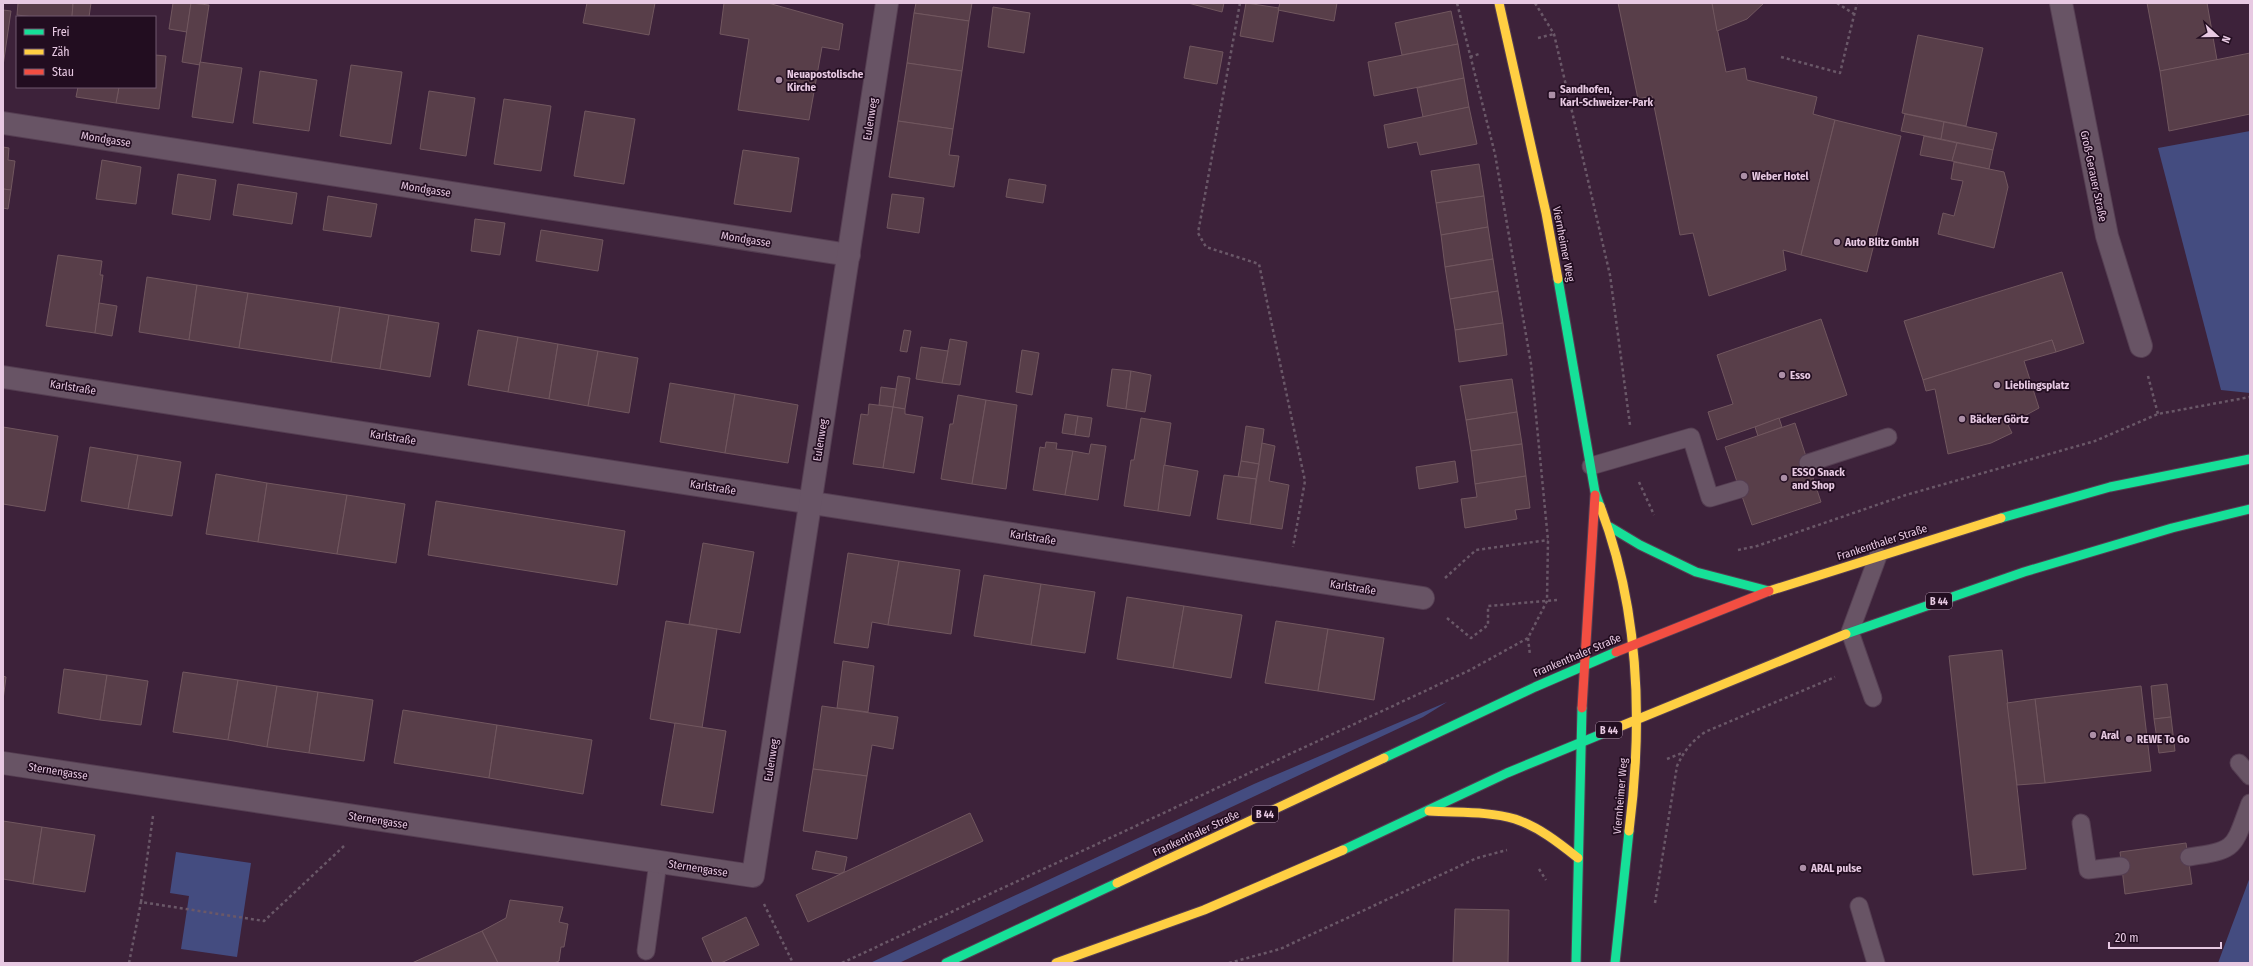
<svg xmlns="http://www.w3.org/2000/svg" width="2253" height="966" font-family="'Fira Sans Condensed',sans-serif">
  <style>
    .green { fill: #444c80 }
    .building { fill: #583e49; stroke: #71575f }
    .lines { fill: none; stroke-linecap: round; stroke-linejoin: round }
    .lane-casing { stroke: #553e52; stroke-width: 19 }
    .street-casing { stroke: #553e52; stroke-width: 24 }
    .fast-casing { stroke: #553e52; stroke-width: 11 }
    .slow-casing { stroke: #553e52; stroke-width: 11 }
    .jam-casing { stroke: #553e52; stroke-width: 11 }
    .path { stroke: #6a5868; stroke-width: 2.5; stroke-dasharray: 3 3; stroke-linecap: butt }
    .lane { stroke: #685465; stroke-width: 17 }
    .street { stroke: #685465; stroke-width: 22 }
    .fast { stroke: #16e098; stroke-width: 9 }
    .slow { stroke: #ffcf43; stroke-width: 9 }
    .jam { stroke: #f24e42; stroke-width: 9 }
    .poi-dot { fill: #ac8fa7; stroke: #220d20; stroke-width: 1.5 }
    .labels { text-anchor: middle; stroke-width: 3.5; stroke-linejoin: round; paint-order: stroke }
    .shield { fill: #220d20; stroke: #ac91a8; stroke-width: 1 }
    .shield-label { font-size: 10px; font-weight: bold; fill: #e7c9e2 }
    .poi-label { font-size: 11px; font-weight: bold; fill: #e7c9e2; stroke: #220d20; text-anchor: start }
    .street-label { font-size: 11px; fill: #e7c9e2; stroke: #220d20 }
  </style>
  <rect width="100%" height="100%" fill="#3d223a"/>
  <g class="green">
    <polygon points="2250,131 2250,393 2221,390 2158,148"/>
    <polygon points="1447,702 1423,717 899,963 870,963 1254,784"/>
    <polygon points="176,852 251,863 237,957 181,949 189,896 170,893"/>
    <polygon points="2250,877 2250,963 2218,963"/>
  </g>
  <g class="building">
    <polygon points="18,3 73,3 72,17 34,17 17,15"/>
    <polygon points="73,3 91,3 89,17 72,17"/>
    <polygon points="173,3 191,3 187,32 169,29"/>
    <polygon points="191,3 209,5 200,65 182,62"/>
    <polygon points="587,3 655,3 649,35 583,23"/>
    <polygon points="724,3 768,3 843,24 839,50 822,47 809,120 738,110 749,39 720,34"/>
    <polygon points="916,3 972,3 969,21 914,13"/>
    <polygon points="1188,3 1224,3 1222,12"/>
    <polygon points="1246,3 1279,8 1273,42 1240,36"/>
    <polygon points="1280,3 1337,3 1334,21 1278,10"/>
    <polygon points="1618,3 1712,3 1726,72 1745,68 1747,80 1817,97 1813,114 1835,120 1801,255 1783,250 1786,270 1709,296 1693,233 1680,235 1652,96 1638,99"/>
    <polygon points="1712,3 1764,3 1747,19 1717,31"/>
    <polygon points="2147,3 2207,3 2217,60 2160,71"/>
    <polygon points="993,7 1030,13 1024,53 988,47"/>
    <polygon points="3,10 11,11 3,66"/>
    <polygon points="1451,11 1458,44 1402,55 1395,23"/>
    <polygon points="914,13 969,21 962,71 907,63"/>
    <polygon points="1918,35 1983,48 1966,126 1902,113"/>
    <polygon points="1458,44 1464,78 1374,96 1368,62"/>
    <polygon points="1190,46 1223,52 1217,84 1184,78"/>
    <polygon points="2250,53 2250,114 2169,131 2160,71"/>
    <polygon points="155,55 166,56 159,109 116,103 119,87 155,87"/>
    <polygon points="200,62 242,68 233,123 192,117"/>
    <polygon points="907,63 962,71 953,129 898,121"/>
    <polygon points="351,65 402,72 391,144 340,136"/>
    <polygon points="260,71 317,80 309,131 253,123"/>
    <polygon points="1464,78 1469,107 1423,117 1417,88"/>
    <polygon points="78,87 119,87 116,103 76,97"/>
    <polygon points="429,91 475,98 466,156 420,149"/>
    <polygon points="504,99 551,106 541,171 494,164"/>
    <polygon points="1469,107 1477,144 1420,155 1417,142 1388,148 1384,125"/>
    <polygon points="585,111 635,119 624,184 574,176"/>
    <polygon points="1905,114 1944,122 1941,139 1901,131"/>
    <polygon points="1835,120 1901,136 1867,272 1801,255"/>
    <polygon points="898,121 953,129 949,155 959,156 954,187 889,177"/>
    <polygon points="1944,122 1997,133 1993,150 1941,139"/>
    <polygon points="1924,136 1957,143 1952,161 1920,155"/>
    <polygon points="1957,143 1993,150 1989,169 1952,161"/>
    <polygon points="3,147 9,148 8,160 15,161 11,190 3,189"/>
    <polygon points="743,150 799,158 791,212 734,204"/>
    <polygon points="102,160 141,167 136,204 96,199"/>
    <polygon points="1954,162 2004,172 2008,187 1994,248 1938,234 1943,213 1954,216 1963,181 1951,179"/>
    <polygon points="1479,164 1484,196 1436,203 1431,171"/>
    <polygon points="178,174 216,180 210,220 172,214"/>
    <polygon points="1009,179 1046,185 1043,203 1006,197"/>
    <polygon points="238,184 297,193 292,224 233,215"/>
    <polygon points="3,189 11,190 8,209 3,208"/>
    <polygon points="892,194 924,198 919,233 887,228"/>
    <polygon points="328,196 377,204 371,237 323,230"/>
    <polygon points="1484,196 1488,227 1441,235 1436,203"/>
    <polygon points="475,219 505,223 500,255 471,251"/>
    <polygon points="1488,227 1493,259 1445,267 1441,235"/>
    <polygon points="541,230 603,240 598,271 536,261"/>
    <polygon points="58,255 102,261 100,275 103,275 95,333 46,326"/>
    <polygon points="1493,259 1498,291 1450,299 1445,267"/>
    <polygon points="2062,272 2084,343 2056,352 2052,340 1923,380 1904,321"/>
    <polygon points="147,277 197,285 189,340 139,332"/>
    <polygon points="197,285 248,293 239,348 189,340"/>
    <polygon points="1498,291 1503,323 1455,330 1450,299"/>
    <polygon points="248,293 340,307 331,362 239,348"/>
    <polygon points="99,303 117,306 112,336 95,333"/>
    <polygon points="340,307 389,315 380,369 331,362"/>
    <polygon points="389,315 439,323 430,377 380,369"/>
    <polygon points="1821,319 1847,395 1717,440 1708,412 1733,404 1717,355"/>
    <polygon points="1503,323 1507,355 1459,362 1455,330"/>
    <polygon points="478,330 518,337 508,392 468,385"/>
    <polygon points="904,330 911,331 907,352 900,351"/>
    <polygon points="518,337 558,344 549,399 508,392"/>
    <polygon points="950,339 967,342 960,385 942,383"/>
    <polygon points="2052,340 2056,352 2024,361 2039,408 2008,425 2012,433 1991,443 1948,454 1935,389 1926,391 1923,380"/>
    <polygon points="558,344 598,351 588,406 549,399"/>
    <polygon points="921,347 948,351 942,383 916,379"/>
    <polygon points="1022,350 1039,353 1032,395 1016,392"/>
    <polygon points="598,351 638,358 629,413 588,406"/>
    <polygon points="1112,369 1131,371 1126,409 1107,406"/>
    <polygon points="1131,371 1151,375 1145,412 1126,409"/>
    <polygon points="898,376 910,378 905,409 893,407"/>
    <polygon points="1512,379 1517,412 1466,420 1460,386"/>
    <polygon points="670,383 735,394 725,453 660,442"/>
    <polygon points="881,387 896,389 893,407 879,405"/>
    <polygon points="735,394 798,405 788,463 725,453"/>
    <polygon points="958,395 986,400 972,484 941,479 950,424 953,424"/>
    <polygon points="986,400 1017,405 1006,489 972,484"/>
    <polygon points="869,404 893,407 883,468 853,464 861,414 868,415"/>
    <polygon points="893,407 905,409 905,414 923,417 914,473 883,468"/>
    <polygon points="1517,412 1522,444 1471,451 1466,420"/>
    <polygon points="1065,414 1078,416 1075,435 1062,433"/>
    <polygon points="1078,416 1092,418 1089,437 1075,435"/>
    <polygon points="1141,418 1171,423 1158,511 1124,506 1131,460 1134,460"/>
    <polygon points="1779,418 1782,427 1758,436 1755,427"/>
    <polygon points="1795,423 1821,502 1752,525 1725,447"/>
    <polygon points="1246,426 1264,429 1259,464 1241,461"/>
    <polygon points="3,427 58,436 45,511 3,504"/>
    <polygon points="1046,442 1057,443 1056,449 1073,451 1065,495 1033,490 1040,447 1045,448"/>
    <polygon points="1262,443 1275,446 1269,481 1289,485 1282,529 1250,524"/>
    <polygon points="1091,444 1106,446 1098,500 1065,495 1073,451 1089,454"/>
    <polygon points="1522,444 1526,476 1475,484 1471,451"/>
    <polygon points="90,447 138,455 128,509 81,501"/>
    <polygon points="138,455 181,462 172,516 128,509"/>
    <polygon points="1241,461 1259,464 1256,479 1238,477"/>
    <polygon points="1455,461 1458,482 1419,489 1416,467"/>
    <polygon points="1164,465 1198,471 1190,516 1158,511"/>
    <polygon points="216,474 267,483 258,542 206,534"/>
    <polygon points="1224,475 1256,479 1250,524 1217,519"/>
    <polygon points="1526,476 1530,508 1515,510 1517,519 1465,528 1461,499 1477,497 1475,484"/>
    <polygon points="267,483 347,495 337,554 258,542"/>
    <polygon points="347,495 405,504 396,563 337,554"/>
    <polygon points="436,501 625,531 617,585 428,555"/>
    <polygon points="703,543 754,552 740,633 689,624"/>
    <polygon points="848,553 899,561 888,625 872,622 868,648 834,643"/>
    <polygon points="899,561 960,570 951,634 888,625"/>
    <polygon points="984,575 1041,584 1031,645 974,636"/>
    <polygon points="1041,584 1095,592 1085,653 1031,645"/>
    <polygon points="1127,597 1184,606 1173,668 1117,659"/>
    <polygon points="1184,606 1242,615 1231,678 1173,668"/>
    <polygon points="666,621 717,629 702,728 650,719"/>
    <polygon points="1276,621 1328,629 1318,691 1265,683"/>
    <polygon points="1328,629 1384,638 1374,700 1318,691"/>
    <polygon points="2002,650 2026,869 1973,875 1949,656"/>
    <polygon points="843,661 874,666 868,712 837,708"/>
    <polygon points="64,669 107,675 100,720 58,713"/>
    <polygon points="183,672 238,680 228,740 173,732"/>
    <polygon points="107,675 148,681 141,725 100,720"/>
    <polygon points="3,676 6,677 3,700"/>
    <polygon points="238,680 277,686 267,747 228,740"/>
    <polygon points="2167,684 2171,717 2154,719 2151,686"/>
    <polygon points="277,686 318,692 309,753 267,747"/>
    <polygon points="2141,686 2151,771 2045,783 2035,699"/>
    <polygon points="318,692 373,700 364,761 309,753"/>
    <polygon points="2035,699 2045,783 2017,785 2007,703"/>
    <polygon points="822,706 898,717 893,749 872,745 867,776 813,769"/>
    <polygon points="403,710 497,725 489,778 394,763"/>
    <polygon points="2171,717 2175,751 2159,753 2154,719"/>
    <polygon points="675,723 726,731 713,813 661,805"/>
    <polygon points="497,725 592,740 583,794 489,778"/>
    <polygon points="813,769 867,776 857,839 803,831"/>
    <polygon points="970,813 983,841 808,922 796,895"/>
    <polygon points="3,821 42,827 33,884 3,879"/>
    <polygon points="42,827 95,835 85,892 33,884"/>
    <polygon points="2186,843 2192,884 2125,894 2120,852"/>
    <polygon points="816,851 847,857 844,872 839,874 812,869"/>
    <polygon points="510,900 563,907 559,922 568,924 564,947 561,947 559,961 554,963 498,963 482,931 506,918"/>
    <polygon points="1455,909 1509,910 1508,963 1453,963"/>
    <polygon points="746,917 759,945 721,963 713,963 702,938"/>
    <polygon points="482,931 498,963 412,963"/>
  </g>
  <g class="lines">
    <defs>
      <g id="lane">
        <polyline points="1808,463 1888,437"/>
        <polyline points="1591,466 1691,437 1710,498 1740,489"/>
        <polyline points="1873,698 1850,632 1878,556"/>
        <polyline points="2239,763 2250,776"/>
        <polyline points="2081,823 2088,870 2121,866"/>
        <path d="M2189,857C2238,850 2233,848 2250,803"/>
        <polyline points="1859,906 1876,963"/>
        <polyline points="646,951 658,862"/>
      </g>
      <g id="street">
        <polyline points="2061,3 2107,236 2141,346"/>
        <polyline points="3,123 849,255"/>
        <polyline points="3,377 1423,598"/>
        <polyline points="3,763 753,876 887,3"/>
      </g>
      <g id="fast">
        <polyline points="1558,279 1595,492 1600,506"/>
        <polyline points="2001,518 2110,487 2250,459"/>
        <polyline points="1610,527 1640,545 1696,572 1769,591"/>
        <polyline points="1846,634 2024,572 2172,528 2250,509"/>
        <polyline points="1384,758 1535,687 1616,652"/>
        <polyline points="1343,850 1507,773 1604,733"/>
        <polyline points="946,963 1117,883"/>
        <polyline points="1576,963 1582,708"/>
        <polyline points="1615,963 1629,831"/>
      </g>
      <g id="slow">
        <polyline points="1499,3 1546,213 1558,279"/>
        <path d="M1600,506C1640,610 1643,722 1629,831"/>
        <polyline points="1769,591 2001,518"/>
        <polyline points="1604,733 1846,634"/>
        <path d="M1429,811C1457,813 1488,811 1515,819C1539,827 1559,843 1578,858"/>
        <polyline points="1117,883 1384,758"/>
        <polyline points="1056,963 1204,910 1343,850"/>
      </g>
      <g id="jam">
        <polyline points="1616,652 1769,591"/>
        <polyline points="1582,708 1595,495"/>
      </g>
    </defs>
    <use href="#lane" class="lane-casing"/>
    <use href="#street" class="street-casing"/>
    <use href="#fast" class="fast-casing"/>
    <use href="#slow" class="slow-casing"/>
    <use href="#jam" class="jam-casing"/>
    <g class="path">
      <polyline points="1240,3 1198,233 1206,247 1259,264 1305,481 1293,547"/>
      <polyline points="1535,3 1554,34 1610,275 1630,425"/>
      <polyline points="1837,3 1854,14"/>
      <polyline points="1538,38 1554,34"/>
      <polyline points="1470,57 1479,54"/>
      <polyline points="1781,57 1840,73 1857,3"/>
      <polyline points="2148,376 2158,414"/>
      <polyline points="1639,482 1654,515"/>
      <polyline points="1738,550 1757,546 1906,495 2095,441 2158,414 2250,397"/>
      <polyline points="1445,578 1476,550 1548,540"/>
      <polyline points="1447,618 1471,638 1488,625 1488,606 1557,600"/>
      <polyline points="1528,638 1530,655"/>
      <polyline points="1667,759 1682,753"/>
      <polyline points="153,816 141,902 264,921 344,846"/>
      <polyline points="1539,869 1546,880"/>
      <path d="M1655,903L1677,766C1684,751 1691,742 1705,732L1835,677"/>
      <polyline points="764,904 793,963"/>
      <polyline points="129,963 141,902"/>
      <polyline points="842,963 1470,670 1528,638 1547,601 1548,540 1531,364 1495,154 1457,3"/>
      <polyline points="1229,963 1280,949 1477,858 1507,850"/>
    </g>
    <use href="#lane" class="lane"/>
    <use href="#street" class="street"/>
    <use href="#fast" class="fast"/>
    <use href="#slow" class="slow"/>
    <use href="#jam" class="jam"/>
  </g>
  <g class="poi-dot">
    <circle cx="779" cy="80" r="4"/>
    <rect x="1548" y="91" width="8" height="8" rx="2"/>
    <circle cx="1744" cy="176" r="4"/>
    <circle cx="1837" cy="242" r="4"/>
    <circle cx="1782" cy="375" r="4"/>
    <circle cx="1997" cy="385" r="4"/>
    <circle cx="1962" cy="419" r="4"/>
    <circle cx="1784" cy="478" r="4"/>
    <circle cx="2093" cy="735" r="4"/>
    <circle cx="2129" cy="739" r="4"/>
    <circle cx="1803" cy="868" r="4"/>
  </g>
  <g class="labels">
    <g class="shield">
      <rect x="1926" y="593" width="26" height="16" rx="3"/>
      <rect x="1596" y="722" width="26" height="16" rx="3"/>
      <rect x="1252" y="806" width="26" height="16" rx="3"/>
    </g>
    <g class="shield-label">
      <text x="1939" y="605">B 44</text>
      <text x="1609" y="734">B 44</text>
      <text x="1265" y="818">B 44</text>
    </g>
    <g class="poi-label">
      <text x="787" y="78">Neuapostolische<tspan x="787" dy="13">Kirche</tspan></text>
      <text x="1560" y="93">Sandhofen,<tspan x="1560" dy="13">Karl-Schweizer-Park</tspan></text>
      <text x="1752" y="180">Weber Hotel</text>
      <text x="1845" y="246">Auto Blitz GmbH</text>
      <text x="1790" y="379">Esso</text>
      <text x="2005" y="389">Lieblingsplatz</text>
      <text x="1970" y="423">Bäcker Görtz</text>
      <text x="1792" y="476">ESSO Snack<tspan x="1792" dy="13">and Shop</tspan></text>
      <text x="2101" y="739">Aral</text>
      <text x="2137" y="743">REWE To Go</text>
      <text x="1811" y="872">ARAL pulse</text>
    </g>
    <g class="street-label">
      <text transform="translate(870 119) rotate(-81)" y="4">Eulenweg</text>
      <text transform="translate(106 139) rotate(9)" y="4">Mondgasse</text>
      <text transform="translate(2094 176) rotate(78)" y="4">Groß-Gerauer Straße</text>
      <text transform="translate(426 189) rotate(9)" y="4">Mondgasse</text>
      <text transform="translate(746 239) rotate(9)" y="4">Mondgasse</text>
      <text transform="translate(1564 244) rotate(79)" y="4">Viernheimer Weg</text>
      <text transform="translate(73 387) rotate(9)" y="4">Karlstraße</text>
      <text transform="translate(393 437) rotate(9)" y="4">Karlstraße</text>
      <text transform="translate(820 440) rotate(-81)" y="4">Eulenweg</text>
      <text transform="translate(713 487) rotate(9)" y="4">Karlstraße</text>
      <text transform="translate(1033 537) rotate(9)" y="4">Karlstraße</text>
      <text transform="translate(1882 542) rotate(-18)" y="4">Frankenthaler Straße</text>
      <text transform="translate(1353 587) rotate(9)" y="4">Karlstraße</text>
      <text transform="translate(1577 655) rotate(-23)" y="4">Frankenthaler Straße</text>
      <text transform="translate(771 760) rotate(-81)" y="4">Eulenweg</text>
      <text transform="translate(58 771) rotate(9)" y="4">Sternengasse</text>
      <text transform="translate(1620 796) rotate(-85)" y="4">Viernheimer Weg</text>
      <text transform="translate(378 820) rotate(9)" y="4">Sternengasse</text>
      <text transform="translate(1196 833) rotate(-25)" y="4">Frankenthaler Straße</text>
      <text transform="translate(698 868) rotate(9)" y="4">Sternengasse</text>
    </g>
  </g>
  <rect width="2253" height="966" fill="none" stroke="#e7c9e2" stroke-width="8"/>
  <rect x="16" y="16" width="140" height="72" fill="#220d20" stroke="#71586e"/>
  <rect x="24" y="29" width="20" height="6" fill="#16e098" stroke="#71586e"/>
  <text x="52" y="36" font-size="12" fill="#e7c9e2">Frei</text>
  <rect x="24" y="49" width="20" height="6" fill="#ffcf43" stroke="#71586e"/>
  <text x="52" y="56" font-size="12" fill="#e7c9e2">Zäh</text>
  <rect x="24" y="69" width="20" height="6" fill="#f24e42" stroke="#71586e"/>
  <text x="52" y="76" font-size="12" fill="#e7c9e2">Stau</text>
  <g transform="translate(2217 36) rotate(111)" stroke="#220d20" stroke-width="3" paint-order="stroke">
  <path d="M0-3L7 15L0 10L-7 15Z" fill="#e7c9e2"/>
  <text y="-6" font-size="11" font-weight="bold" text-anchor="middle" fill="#e7c9e2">N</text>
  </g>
  <path d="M2109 942v6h112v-6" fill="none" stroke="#e7c9e2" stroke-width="2"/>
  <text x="2115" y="942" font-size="12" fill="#e7c9e2" stroke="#220d20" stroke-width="3" paint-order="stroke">20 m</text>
</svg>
